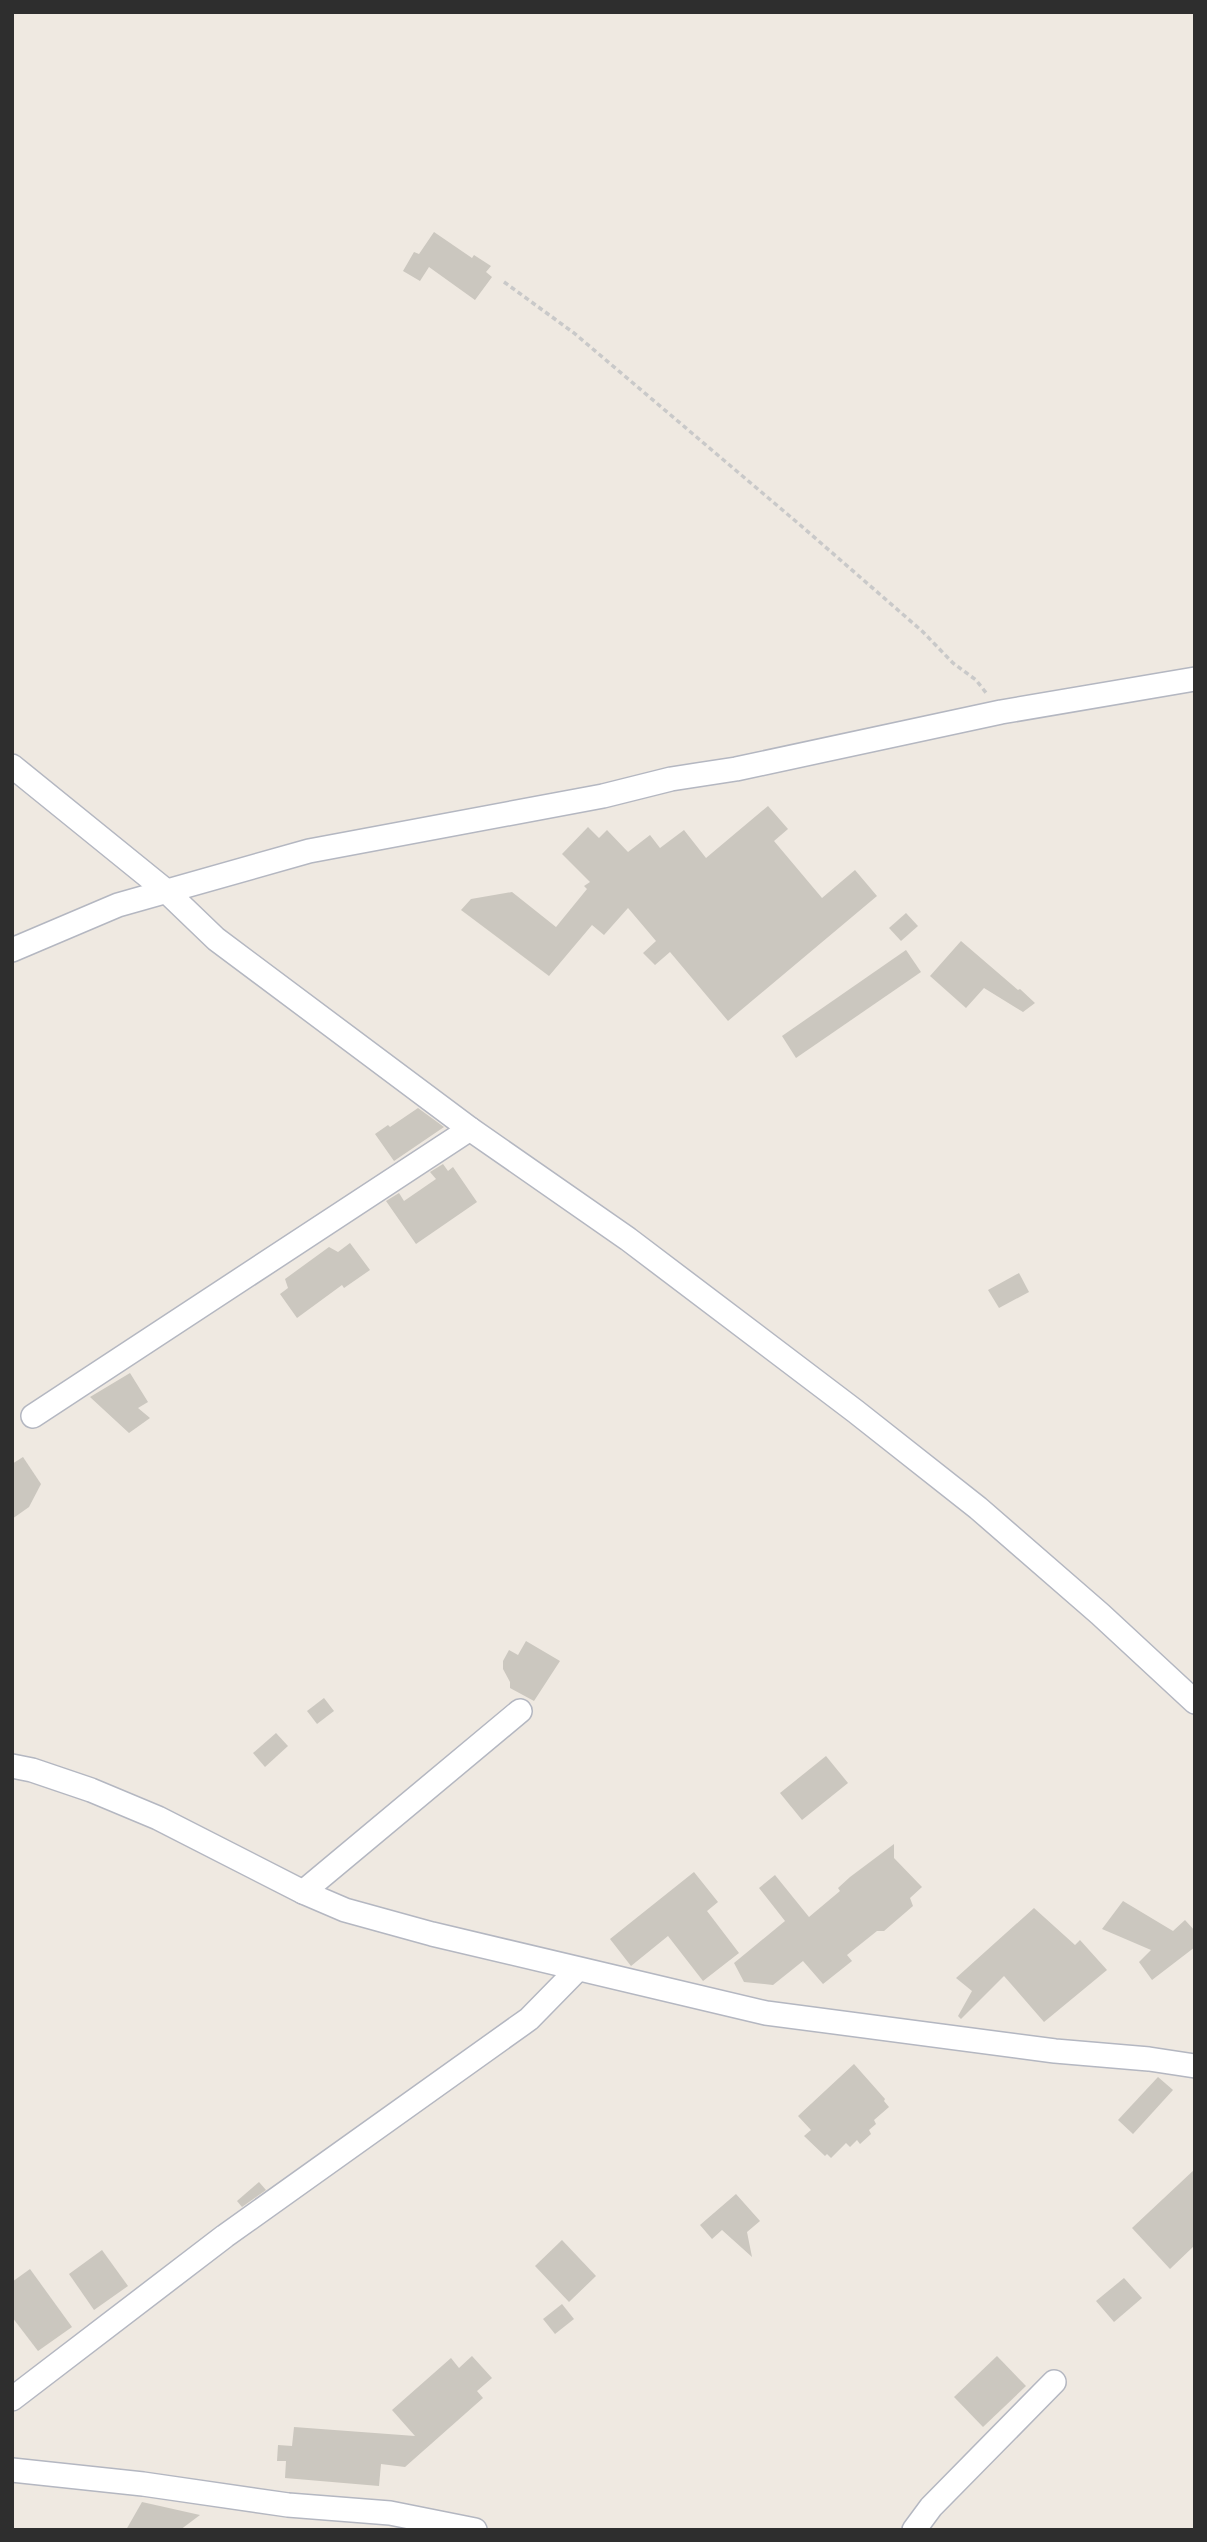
<svg xmlns="http://www.w3.org/2000/svg" width="1207" height="2542" font-family="'Roboto Condensed',sans-serif">
  <style>
    .building { fill: #cbc7bf }
    .lines { fill: none; stroke-linecap: round; stroke-linejoin: round }
    .minor-casing { stroke: #b4b7c1; stroke-width: 26 }
    .path { stroke: #c9c9c9; stroke-width: 3.5; stroke-dasharray: 5 3.5; stroke-linecap: butt }
    .minor { stroke: #fff; stroke-width: 23 }
  </style>
  <rect width="100%" height="100%" fill="#efe9e1"/>
  <g class="building">
    <polygon points="434,232 472,258 474,255 491,266 486,272 492,277 475,300 429,267 420,281 403,271 414,252 419,254"/>
    <polygon points="768,806 788,829 774,841 822,898 855,870 877,896 728,1021 670,952 655,965 643,953 656,941 628,908 604,935 592,925 549,976 461,910 471,899 512,892 556,927 587,889 584,886 590,882 562,854 588,827 599,838 607,830 628,852 650,835 660,848 684,830 706,858"/>
    <polygon points="906,913 918,926 901,941 889,928"/>
    <polygon points="961,941 1018,990 1020,989 1035,1003 1023,1012 984,988 966,1008 930,976"/>
    <polygon points="906,950 921,972 796,1058 782,1036"/>
    <polygon points="418,1108 444,1127 394,1161 375,1134 388,1125 390,1127"/>
    <polygon points="443,1164 448,1171 453,1167 477,1202 416,1244 386,1201 399,1193 404,1201 436,1179 430,1172"/>
    <polygon points="350,1243 370,1270 344,1288 342,1285 297,1318 280,1294 288,1288 285,1279 329,1247 338,1252"/>
    <polygon points="1019,1273 1029,1292 999,1308 988,1290"/>
    <polygon points="130,1373 148,1402 138,1408 150,1418 129,1433 90,1397"/>
    <polygon points="23,1457 41,1484 29,1507 12,1519 12,1464"/>
    <polygon points="526,1641 560,1661 534,1701 510,1688 510,1682 503,1669 503,1661 509,1650 518,1655"/>
    <polygon points="324,1698 334,1711 317,1724 307,1711"/>
    <polygon points="276,1733 288,1746 265,1767 253,1753"/>
    <polygon points="826,1756 848,1783 802,1820 780,1793"/>
    <polygon points="894,1844 894,1858 922,1887 910,1898 913,1906 884,1931 877,1931 847,1955 852,1961 823,1984 803,1961 773,1985 744,1982 734,1963 785,1921 759,1888 775,1875 809,1917 840,1891 838,1888 850,1877"/>
    <polygon points="694,1872 718,1902 707,1911 739,1953 703,1981 668,1936 631,1966 610,1939"/>
    <polygon points="1123,1901 1173,1931 1185,1920 1195,1931 1195,1947 1152,1980 1139,1962 1151,1950 1102,1929"/>
    <polygon points="1034,1908 1075,1945 1080,1940 1107,1970 1044,2022 1004,1976 961,2019 958,2016 972,1991 956,1978"/>
    <polygon points="854,2064 885,2099 884,2101 889,2107 874,2120 876,2124 869,2130 871,2134 860,2144 857,2140 850,2147 846,2143 831,2158 827,2154 825,2156 804,2136 811,2130 798,2116"/>
    <polygon points="1158,2077 1173,2090 1133,2134 1118,2120"/>
    <polygon points="1195,2169 1195,2245 1170,2269 1132,2228"/>
    <polygon points="259,2182 266,2190 242,2207 237,2201"/>
    <polygon points="736,2194 760,2221 747,2232 752,2257 722,2230 712,2239 700,2225"/>
    <polygon points="562,2240 596,2276 569,2302 535,2266"/>
    <polygon points="102,2250 128,2286 94,2310 69,2274"/>
    <polygon points="30,2269 72,2327 38,2351 12,2317 12,2282"/>
    <polygon points="1124,2278 1142,2298 1114,2322 1096,2301"/>
    <polygon points="562,2304 574,2319 555,2334 543,2319"/>
    <polygon points="472,2356 492,2378 477,2391 483,2398 405,2467 381,2464 379,2486 285,2478 286,2461 277,2461 278,2445 292,2446 294,2427 415,2436 392,2410 451,2358 459,2368"/>
    <polygon points="997,2356 1026,2386 983,2427 954,2397"/>
    <polygon points="142,2502 200,2515 180,2530 126,2530"/>
  </g>
  <g class="lines">
    <defs>
      <g id="minor">
        <polyline points="12,766 165,890 216,939 470,1129 628,1239 855,1411 978,1508 1100,1614 1195,1702"/>
        <polyline points="12,950 118,905 309,851 603,796 671,779 736,769 1001,712 1195,679"/>
        <polyline points="33,1416 470,1129"/>
        <polyline points="12,1766 32,1770 91,1790 158,1818 303,1892 345,1910 432,1934 766,2013 1055,2051 1149,2059 1195,2066"/>
        <polyline points="303,1892 520,1711"/>
        <polyline points="12,2399 225,2236 529,2019 577,1970"/>
        <polyline points="12,2470 143,2484 288,2505 390,2513 475,2530"/>
        <polyline points="914,2530 931,2507 1054,2382"/>
      </g>
    </defs>
    <use href="#minor" class="minor-casing"/>
    <polyline class="path" points="504,282 574,333 799,524 922,631 953,663 976,680 987,694"/>
    <use href="#minor" class="minor"/>
  </g>
  <rect width="1207" height="2542" fill="none" stroke="#2e2e2e" stroke-width="28"/>
</svg>
